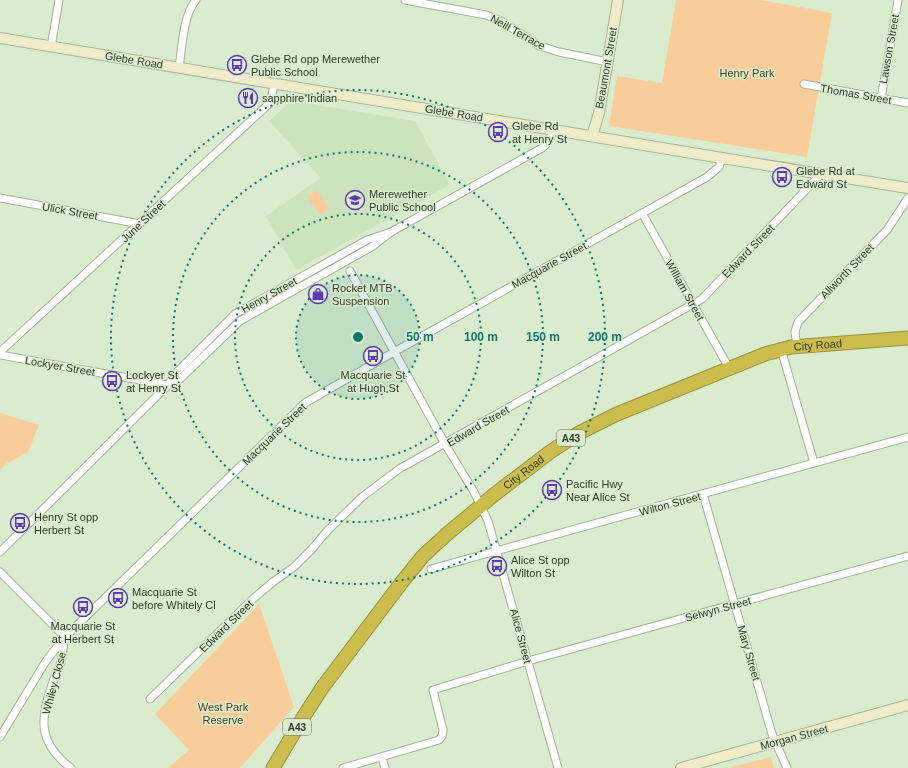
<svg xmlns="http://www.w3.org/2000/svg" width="908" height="768" font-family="Helvetica,sans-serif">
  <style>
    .built { fill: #cce4be }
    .green { fill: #f9cd9a }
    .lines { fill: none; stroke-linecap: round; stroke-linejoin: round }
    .street-casing { stroke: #a1b496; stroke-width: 9 }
    .secondary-casing { stroke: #a1b496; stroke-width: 12 }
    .highway-casing { stroke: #968f41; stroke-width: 15 }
    .street { stroke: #fff; stroke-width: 7 }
    .secondary { stroke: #f0ecca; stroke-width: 10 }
    .highway { stroke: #ccbe4d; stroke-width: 13 }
    .ring { fill: none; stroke: #0f766e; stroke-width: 2; stroke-dasharray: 2 4 }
    .labels { text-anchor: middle; stroke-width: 3; stroke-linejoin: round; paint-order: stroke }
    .shield { fill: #d9edce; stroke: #636f5d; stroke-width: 1 }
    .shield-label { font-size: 10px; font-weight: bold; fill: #31392c }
    .street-label { font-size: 11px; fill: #31392c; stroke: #d9edce }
    .poi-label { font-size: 11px; fill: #31392c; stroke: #d9edce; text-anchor: start }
    .park-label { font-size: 11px; fill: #51391c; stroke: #d9edce }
    .centre { fill: #0f766e; stroke: #d9edce; stroke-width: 2 }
    .ring-label { font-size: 12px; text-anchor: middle; font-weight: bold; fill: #0f766e; stroke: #d9edce; stroke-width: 3; stroke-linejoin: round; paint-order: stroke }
  </style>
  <rect width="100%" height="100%" fill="#d9edce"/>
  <polygon class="built" points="291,101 415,121 450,185 296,270 266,216 321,178 269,121"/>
  <g class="green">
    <polygon points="676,0 761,0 832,13 807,157 609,126 617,76 662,83"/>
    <polygon points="317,190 330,208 320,215 307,197"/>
    <polygon points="0,413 39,425 28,452 6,464 0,470"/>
    <polygon points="259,604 294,707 240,768 168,768 189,750 155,714"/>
    <polygon points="771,757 774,768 728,768"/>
  </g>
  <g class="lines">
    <defs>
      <g id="street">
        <polyline points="405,0 486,15 501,21 540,46 559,52 608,62"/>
        <polyline points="51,47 59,0"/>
        <path d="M179,68C182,48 183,15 196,0"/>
        <polyline points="804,84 908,103"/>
        <polyline points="881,99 898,0"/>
        <polyline points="0,198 140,224"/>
        <polyline points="642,213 729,368"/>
        <polyline points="350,271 445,444 474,492 488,521 558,768"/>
        <polyline points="797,347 795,332 798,322 887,230 908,198"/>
        <polyline points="781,349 814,463"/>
        <polyline points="0,352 271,102 274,83"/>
        <polyline points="0,355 168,385"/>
        <path d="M168,385L180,379L240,321L373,246L391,232L542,148C549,143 551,138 553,129"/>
        <polyline points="703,494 772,734 787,768"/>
        <polyline points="0,552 168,385 174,375 235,314 367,240 391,232"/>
        <polyline points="431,569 908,437"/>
        <polyline points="0,572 65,637"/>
        <path d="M65,637C63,645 63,654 61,662C59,670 54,677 52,685C39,720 39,744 71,768"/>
        <polyline points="150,699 254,598 273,582 294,567 312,549 328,530 362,497 399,469 702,299 821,174"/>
        <polyline points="0,737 46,661 65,637 305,403 394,352 707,177 719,167 722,158"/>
        <polyline points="382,758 385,768"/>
        <polyline points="343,768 439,740 442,736 443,730 433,690 528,661 908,556"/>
      </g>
      <g id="secondary">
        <polyline points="0,38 722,158 908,188"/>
        <polyline points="592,136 599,113 618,0"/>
        <polyline points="681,768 908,705"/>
      </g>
      <g id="highway">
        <path id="s1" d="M273,768L304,716L322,688L402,582L423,556L447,534L495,494L550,452L579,433L617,414L765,354L791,347L908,338"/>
      </g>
    </defs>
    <use href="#street" class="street-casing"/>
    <use href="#secondary" class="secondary-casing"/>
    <use href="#highway" class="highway-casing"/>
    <use href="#street" class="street"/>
    <use href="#secondary" class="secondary"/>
    <use href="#highway" class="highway"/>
  </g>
  <circle cx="358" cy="337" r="62" fill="#0f766e" fill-opacity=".12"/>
  <g class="ring">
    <circle cx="358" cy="337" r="62"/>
    <circle cx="358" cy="337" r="123"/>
    <circle cx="358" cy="337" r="185"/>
    <circle cx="358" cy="337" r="247"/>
  </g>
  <defs>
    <symbol id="bus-ring" viewBox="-11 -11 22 22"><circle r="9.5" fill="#d9edce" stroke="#5e3ab2" stroke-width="1.5"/><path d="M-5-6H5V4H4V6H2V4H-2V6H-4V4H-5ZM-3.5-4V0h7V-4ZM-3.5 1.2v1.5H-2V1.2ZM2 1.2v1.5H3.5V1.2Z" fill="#5e3ab2"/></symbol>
    <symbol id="restaurant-ring" viewBox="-11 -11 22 22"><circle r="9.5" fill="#d9edce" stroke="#5e3ab2" stroke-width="1.5"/><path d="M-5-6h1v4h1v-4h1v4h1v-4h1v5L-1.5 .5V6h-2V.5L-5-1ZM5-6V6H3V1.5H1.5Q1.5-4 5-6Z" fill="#5e3ab2"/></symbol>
    <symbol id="school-ring" viewBox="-11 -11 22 22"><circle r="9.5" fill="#d9edce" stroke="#5e3ab2" stroke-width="1.5"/><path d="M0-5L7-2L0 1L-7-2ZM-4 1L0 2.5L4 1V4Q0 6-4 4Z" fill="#5e3ab2"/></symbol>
    <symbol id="shop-ring" viewBox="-11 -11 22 22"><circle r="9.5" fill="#d9edce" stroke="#5e3ab2" stroke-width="1.5"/><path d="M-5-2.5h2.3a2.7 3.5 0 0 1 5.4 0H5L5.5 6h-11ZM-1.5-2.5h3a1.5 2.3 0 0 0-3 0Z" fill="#5e3ab2"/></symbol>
  </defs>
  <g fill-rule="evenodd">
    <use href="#bus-ring" x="226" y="54" width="22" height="22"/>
    <use href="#restaurant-ring" x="237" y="87" width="22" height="22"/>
    <use href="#bus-ring" x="487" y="121" width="22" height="22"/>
    <use href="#bus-ring" x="771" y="166" width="22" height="22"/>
    <use href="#school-ring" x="344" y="189" width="22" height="22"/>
    <use href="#shop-ring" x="307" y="283" width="22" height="22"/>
    <use href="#bus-ring" x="362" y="345" width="22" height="22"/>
    <use href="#bus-ring" x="101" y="370" width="22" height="22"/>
    <use href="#bus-ring" x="541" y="479" width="22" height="22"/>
    <use href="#bus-ring" x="9" y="512" width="22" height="22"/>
    <use href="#bus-ring" x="486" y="555" width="22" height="22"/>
    <use href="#bus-ring" x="107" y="587" width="22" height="22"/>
    <use href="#bus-ring" x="72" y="596" width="22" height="22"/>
  </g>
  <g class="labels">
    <g class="shield">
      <rect x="557" y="430" width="28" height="16" rx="3"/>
      <rect x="283" y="719" width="28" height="16" rx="3"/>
    </g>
    <g class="shield-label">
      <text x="571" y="442">A43</text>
      <text x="297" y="731">A43</text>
    </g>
    <g class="street-label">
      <text transform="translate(518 32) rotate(29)" y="4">Neill Terrace</text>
      <text transform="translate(889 49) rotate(-80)" y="4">Lawson Street</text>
      <text transform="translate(134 60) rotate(9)" y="4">Glebe Road</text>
      <text transform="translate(606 68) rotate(-80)" y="4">Beaumont Street</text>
      <text transform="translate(856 94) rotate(10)" y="4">Thomas Street</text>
      <text transform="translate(454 113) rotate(9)" y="4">Glebe Road</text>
      <text transform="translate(70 211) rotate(10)" y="4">Ulick Street</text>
      <text transform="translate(143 221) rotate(-43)" y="4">June Street</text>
      <text transform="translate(748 251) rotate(-46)" y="4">Edward Street</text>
      <text transform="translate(549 265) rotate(-29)" y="4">Macquarie Street</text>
      <text transform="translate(847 271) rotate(-46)" y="4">Allworth Street</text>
      <text transform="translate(685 290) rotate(61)" y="4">William Street</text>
      <text transform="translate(269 295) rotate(-29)" y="4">Henry Street</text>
      <text dy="4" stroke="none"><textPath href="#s1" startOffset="715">City Road</textPath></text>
      <text transform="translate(60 366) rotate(10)" y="4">Lockyer Street</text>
      <text transform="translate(478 426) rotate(-30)" y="4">Edward Street</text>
      <text transform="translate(274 434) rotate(-44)" y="4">Macquarie Street</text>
      <text dy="4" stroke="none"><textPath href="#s1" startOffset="391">City Road</textPath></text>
      <text transform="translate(670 504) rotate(-15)" y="4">Wilton Street</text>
      <text transform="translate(718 609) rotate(-15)" y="4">Selwyn Street</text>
      <text transform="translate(226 626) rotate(-44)" y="4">Edward Street</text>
      <text transform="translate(521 636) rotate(75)" y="4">Alice Street</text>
      <text transform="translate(749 653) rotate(74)" y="4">Mary Street</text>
      <text transform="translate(54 683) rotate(-75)" y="4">Whiley Close</text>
      <text transform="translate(794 737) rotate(-15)" y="4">Morgan Street</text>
    </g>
    <g class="poi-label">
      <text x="251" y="63">Glebe Rd opp Merewether<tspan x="251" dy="13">Public School</tspan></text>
      <text x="262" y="102">sapphire Indian</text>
      <text x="512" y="130">Glebe Rd<tspan x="512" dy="13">at Henry St</tspan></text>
      <text x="796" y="175">Glebe Rd at<tspan x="796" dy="13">Edward St</tspan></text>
      <text x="369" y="198">Merewether<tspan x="369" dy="13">Public School</tspan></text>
      <text x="332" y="292">Rocket MTB<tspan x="332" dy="13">Suspension</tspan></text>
      <text x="126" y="379">Lockyer St<tspan x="126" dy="13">at Henry St</tspan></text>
      <text x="373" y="379" text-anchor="middle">Macquarie St<tspan x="373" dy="13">at Hugh St</tspan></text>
      <text x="566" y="488">Pacific Hwy<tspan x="566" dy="13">Near Alice St</tspan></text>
      <text x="34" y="521">Henry St opp<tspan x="34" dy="13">Herbert St</tspan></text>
      <text x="511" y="564">Alice St opp<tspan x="511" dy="13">Wilton St</tspan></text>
      <text x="132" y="596">Macquarie St<tspan x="132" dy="13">before Whitely Cl</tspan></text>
      <text x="83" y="630" text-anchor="middle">Macquarie St<tspan x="83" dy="13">at Herbert St</tspan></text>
    </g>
    <g class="park-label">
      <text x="747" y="77">Henry Park</text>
      <text x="223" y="711">West Park<tspan x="223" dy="13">Reserve</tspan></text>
    </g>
  </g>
  <circle cx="358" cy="337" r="6" class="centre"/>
  <g class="ring-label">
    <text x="420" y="341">50 m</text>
    <text x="481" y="341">100 m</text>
    <text x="543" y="341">150 m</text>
    <text x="605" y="341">200 m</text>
  </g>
</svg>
